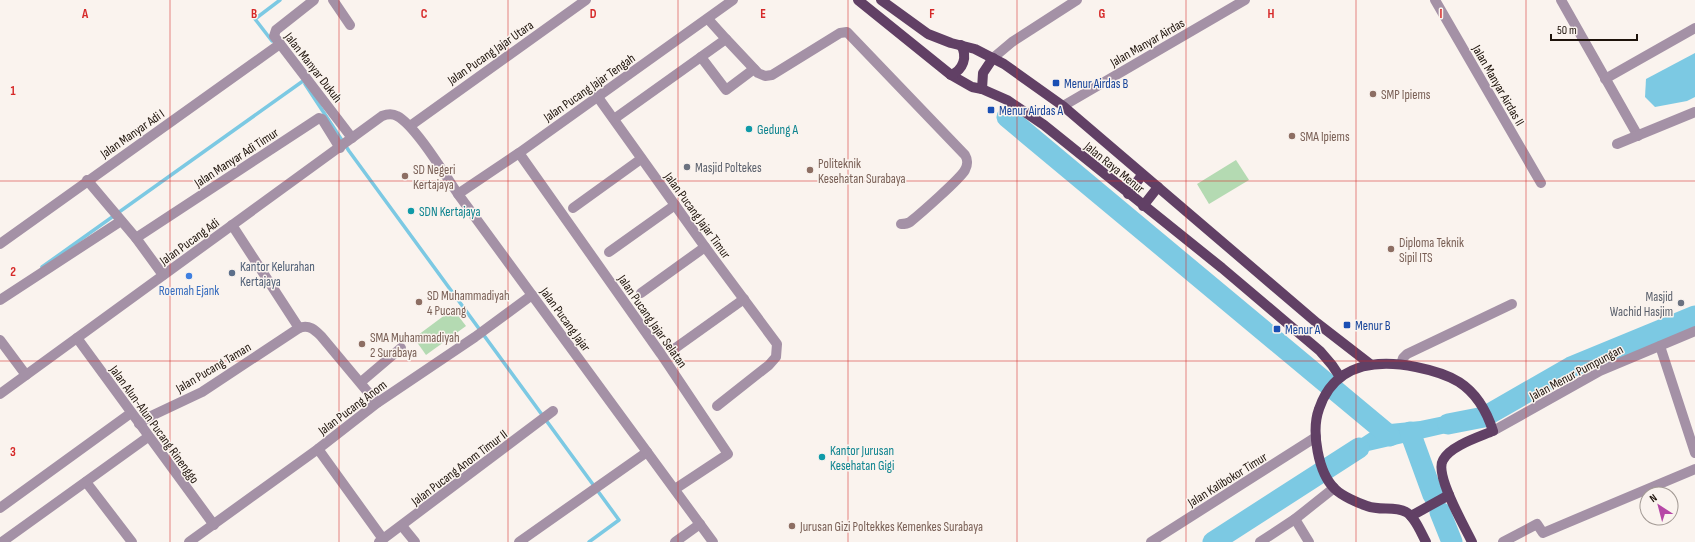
<svg xmlns="http://www.w3.org/2000/svg" width="1695" height="542" font-family="'Sofia Sans Condensed',sans-serif">
  <style>
    .green { fill: #b4dab2 }
    .water { fill: #7cc9e3 }
    .lines { fill: none; stroke-linecap: round; stroke-linejoin: round }
    .stream { stroke: #7cc9e3; stroke-width: 3.5 }
    .river { stroke: #7cc9e3; stroke-width: 21 }
    .minor { stroke: #a491a6; stroke-width: 10 }
    .tertiary { stroke: #a491a6; stroke-width: 10 }
    .primary { stroke: #614065; stroke-width: 10 }
    .grid { fill: none; stroke: #d62828; stroke-width: 1; stroke-opacity: 0.55 }
    .transit-dot { fill: #1a4fb4; stroke: #faf3ee; stroke-width: 1.5 }
    .education-dot { fill: #8d6e63; stroke: #faf3ee; stroke-width: 1.5 }
    .culture-dot { fill: #0f9aa8; stroke: #faf3ee; stroke-width: 1.5 }
    .worship-dot { fill: #6b7280; stroke: #faf3ee; stroke-width: 1.5 }
    .service-dot { fill: #5c6f8a; stroke: #faf3ee; stroke-width: 1.5 }
    .shop-dot { fill: #3f7fe0; stroke: #faf3ee; stroke-width: 1.5 }
    .labels { text-anchor: middle; stroke-width: 3; stroke-linejoin: round; paint-order: stroke }
    .street-label { font-size: 13px; fill: #1e130b; stroke: #faf3ee }
    .transit-label { font-size: 13px; fill: #164399; stroke: #faf3ee; text-anchor: start }
    .education-label { font-size: 13px; fill: #785e54; stroke: #faf3ee; text-anchor: start }
    .culture-label { font-size: 13px; fill: #0d838f; stroke: #faf3ee; text-anchor: start }
    .worship-label { font-size: 13px; fill: #5b616d; stroke: #faf3ee; text-anchor: start }
    .service-label { font-size: 13px; fill: #4e5e75; stroke: #faf3ee; text-anchor: start }
    .shop-label { font-size: 13px; fill: #366cbe; stroke: #faf3ee }
    .grid-label { font-size: 13px; text-anchor: middle; font-weight: bold; fill: #d62828; stroke: #faf3ee; stroke-width: 3; stroke-linejoin: round; paint-order: stroke }
  </style>
  <rect width="100%" height="100%" fill="#faf3ee"/>
  <g class="green">
    <polygon points="1236,160 1249,180 1209,204 1197,184"/>
    <polygon points="453,309 466,326 426,355 414,338"/>
  </g>
  <g class="water">
    <polygon points="1695,53 1695,97 1687,101 1655,107 1645,97 1646,79"/>
    <polygon points="1473,410 1477,426 1364,452 1339,469 1331,458 1375,429 1390,424 1420,421"/>
  </g>
  <g class="lines">
    <g class="stream">
      <polyline points="272,41 255,19 280,0"/>
      <polyline points="305,84 349,151 619,520 589,542"/>
      <polyline points="42,267 303,81"/>
    </g>
    <g class="river">
      <polyline points="1007,117 1390,436"/>
      <polyline points="1448,424 1484,417 1571,367 1695,316"/>
      <polyline points="1410,432 1433,495"/>
      <polyline points="1440,512 1452,542"/>
      <polyline points="1213,542 1359,448"/>
    </g>
    <g class="minor">
      <polyline points="314,0 276,30 274,36 352,138"/>
      <polyline points="333,0 350,25"/>
      <polyline points="1435,0 1541,183"/>
      <polyline points="1561,0 1638,136"/>
      <path d="M726,39L758,73L765,76L772,75L840,33L847,32L965,155C968,160 968,164 965,170C960,179 920,214 910,222C907,224 904,224 901,224"/>
      <polyline points="701,57 726,90 754,69"/>
      <polyline points="993,58 1012,42 1077,0"/>
      <polyline points="1605,79 1695,28"/>
      <polyline points="597,96 705,247 777,344 776,357 769,365 717,406"/>
      <polyline points="1063,106 1245,0"/>
      <polyline points="614,119 726,39 708,19"/>
      <polyline points="410,126 586,0"/>
      <polyline points="1617,144 1695,112"/>
      <polyline points="519,153 661,354 728,454 675,489"/>
      <polyline points="87,180 136,238 163,275"/>
      <polyline points="573,208 641,159"/>
      <polyline points="232,225 299,328"/>
      <polyline points="136,238 319,118 322,119 340,148"/>
      <polyline points="0,244 280,44"/>
      <polyline points="609,252 675,205"/>
      <polyline points="641,293 705,247"/>
      <polyline points="0,300 121,221"/>
      <polyline points="77,338 214,525"/>
      <polyline points="0,340 26,375"/>
      <polyline points="1660,346 1695,453"/>
      <polyline points="674,349 744,299"/>
      <polyline points="1401,364 1403,358 1407,354 1512,304"/>
      <polyline points="361,382 401,348"/>
      <path d="M0,394L382,116C387,114 392,113 397,116C415,125 445,175 458,194"/>
      <path d="M139,424L149,417L202,392L299,328C309,324 315,330 321,336L377,403"/>
      <polyline points="318,449 383,539"/>
      <polyline points="86,482 132,542"/>
      <polyline points="0,508 131,413"/>
      <polyline points="1295,519 1309,542"/>
      <polyline points="402,526 415,542"/>
      <polyline points="2,542 148,437"/>
      <polyline points="379,542 553,411"/>
      <polyline points="519,542 647,452"/>
      <polyline points="675,542 700,524"/>
      <polyline points="1151,542 1316,437"/>
      <polyline points="1503,542 1537,524 1543,533 1695,469"/>
    </g>
    <g class="tertiary">
      <polyline points="1493,431 1600,371 1695,331"/>
      <polyline points="189,542 318,449 377,403 475,337 532,295"/>
      <polyline points="713,542 458,194 519,153 733,0"/>
      <polyline points="1260,542 1295,519 1334,488"/>
    </g>
    <g class="primary">
      <polyline points="858,0 951,75 972,87 982,89 1007,100 1044,125 1222,268 1320,351 1332,365 1340,377"/>
      <polyline points="881,0 928,34 951,43 975,49 1004,64 1063,106 1317,323 1370,364"/>
      <path d="M951,75C963,70 968,57 961,45"/>
      <polyline points="982,89 983,73 993,58"/>
      <polyline points="1128,194 1142,175"/>
      <polyline points="1143,206 1158,187"/>
      <polyline points="1411,516 1449,495"/>
      <path d="M1426,542C1421,533 1415,517 1406,512C1394,506 1380,511 1367,506C1358,503 1342,496 1335,489C1318,473 1311,431 1319,409C1334,364 1375,359 1416,367C1431,370 1446,374 1459,382C1476,393 1487,412 1493,431C1479,437 1450,446 1443,460C1434,475 1465,527 1472,542"/>
    </g>
  </g>
  <path class="grid" d="M170,0V542M339,0V542M508,0V542M678,0V542M848,0V542M1017,0V542M1186,0V542M1356,0V542M1526,0V542M0,181H1695M0,361H1695"/>
  <g class="transit-dot">
    <rect x="1052" y="79" width="8" height="8" rx="2"/>
    <rect x="987" y="106" width="8" height="8" rx="2"/>
    <rect x="1343" y="321" width="8" height="8" rx="2"/>
    <rect x="1273" y="325" width="8" height="8" rx="2"/>
  </g>
  <g class="education-dot">
    <circle cx="1373" cy="94" r="4"/>
    <circle cx="1292" cy="136" r="4"/>
    <circle cx="810" cy="170" r="4"/>
    <circle cx="405" cy="176" r="4"/>
    <circle cx="1391" cy="249" r="4"/>
    <circle cx="419" cy="302" r="4"/>
    <circle cx="362" cy="344" r="4"/>
    <circle cx="792" cy="526" r="4"/>
  </g>
  <g class="culture-dot">
    <circle cx="749" cy="129" r="4"/>
    <circle cx="411" cy="211" r="4"/>
    <circle cx="822" cy="457" r="4"/>
  </g>
  <g class="worship-dot">
    <circle cx="687" cy="167" r="4"/>
    <circle cx="1681" cy="303" r="4"/>
  </g>
  <circle class="service-dot" cx="232" cy="273" r="4"/>
  <circle class="shop-dot" cx="189" cy="276" r="4"/>
  <g class="labels">
    <g class="street-label">
      <text transform="translate(1147 42) rotate(-30)" y="5">Jalan Manyar Airdas</text>
      <text transform="translate(490 52) rotate(-35)" y="5">Jalan Pucang Jajar Utara</text>
      <text transform="translate(314 67) rotate(52)" y="5">Jalan Manyar Dukuh</text>
      <text transform="translate(1499 85) rotate(60)" y="5">Jalan Manyar Airdas II</text>
      <text transform="translate(589 87) rotate(-35)" y="5">Jalan Pucang Jajar Tengah</text>
      <text transform="translate(132 133) rotate(-35)" y="5">Jalan Manyar Adi I</text>
      <text transform="translate(236 157) rotate(-33)" y="5">Jalan Manyar Adi Timur</text>
      <text transform="translate(1115 167) rotate(39)" y="5">Jalan Raya Menur</text>
      <text transform="translate(698 215) rotate(54)" y="5">Jalan Pucang Jajar Timur</text>
      <text transform="translate(189 241) rotate(-36)" y="5">Jalan Pucang Adi</text>
      <text transform="translate(566 319) rotate(54)" y="5">Jalan Pucang Jajar</text>
      <text transform="translate(653 321) rotate(55)" y="5">Jalan Pucang Jajar Selatan</text>
      <text transform="translate(213 367) rotate(-31)" y="5">Jalan Pucang Taman</text>
      <text transform="translate(1576 372) rotate(-28)" y="5">Jalan Menur Pumpungan</text>
      <text transform="translate(352 407) rotate(-37)" y="5">Jalan Pucang Anom</text>
      <text transform="translate(155 424) rotate(54)" y="5">Jalan Alun-Alun Pucang Rinenggo</text>
      <text transform="translate(459 467) rotate(-37)" y="5">Jalan Pucang Anom Timur II</text>
      <text transform="translate(1227 479) rotate(-32)" y="5">Jalan Kalibokor Timur</text>
    </g>
    <g class="transit-label">
      <text x="1064" y="88">Menur Airdas B</text>
      <text x="999" y="115">Menur Airdas A</text>
      <text x="1355" y="330">Menur B</text>
      <text x="1285" y="334">Menur A</text>
    </g>
    <g class="education-label">
      <text x="1381" y="99">SMP Ipiems</text>
      <text x="1300" y="141">SMA Ipiems</text>
      <text x="818" y="168">Politeknik<tspan x="818" dy="15">Kesehatan Surabaya</tspan></text>
      <text x="413" y="174">SD Negeri<tspan x="413" dy="15">Kertajaya</tspan></text>
      <text x="1399" y="247">Diploma Teknik<tspan x="1399" dy="15">Sipil ITS</tspan></text>
      <text x="427" y="300">SD Muhammadiyah<tspan x="427" dy="15">4 Pucang</tspan></text>
      <text x="370" y="342">SMA Muhammadiyah<tspan x="370" dy="15">2 Surabaya</tspan></text>
      <text x="800" y="531">Jurusan Gizi Poltekkes Kemenkes Surabaya</text>
    </g>
    <g class="culture-label">
      <text x="757" y="134">Gedung A</text>
      <text x="419" y="216">SDN Kertajaya</text>
      <text x="830" y="455">Kantor Jurusan<tspan x="830" dy="15">Kesehatan Gigi</tspan></text>
    </g>
    <g class="worship-label">
      <text x="695" y="172">Masjid Poltekes</text>
      <text x="1673" y="301" text-anchor="end">Masjid<tspan x="1673" dy="15">Wachid Hasjim</tspan></text>
    </g>
    <g class="service-label">
      <text x="240" y="271">Kantor Kelurahan<tspan x="240" dy="15">Kertajaya</tspan></text>
    </g>
    <g class="shop-label">
      <text x="189" y="295">Roemah Ejank</text>
    </g>
  </g>
  <g class="grid-label">
    <text x="85" y="18">A</text>
    <text x="254" y="18">B</text>
    <text x="424" y="18">C</text>
    <text x="593" y="18">D</text>
    <text x="763" y="18">E</text>
    <text x="932" y="18">F</text>
    <text x="1102" y="18">G</text>
    <text x="1271" y="18">H</text>
    <text x="1441" y="18">I</text>
    <text x="13" y="95">1</text>
    <text x="13" y="276">2</text>
    <text x="13" y="456">3</text>
  </g>
  <g transform="translate(1659 506) rotate(324)"><circle r="19" fill="#faf3ee" stroke="#a29993"/>
  <path d="M0-3L7 15L0 10L-7 15Z" fill="#b647a6"/>
  <text y="-6" font-size="11" font-weight="bold" text-anchor="middle" fill="#1e130b">N</text>
  </g>
  <path d="M1551 34v6h86v-6" fill="none" stroke="#1e130b" stroke-width="2"/>
  <text x="1557" y="34" font-size="12" fill="#1e130b" stroke="#faf3ee" stroke-width="3" paint-order="stroke">50 m</text>
</svg>
